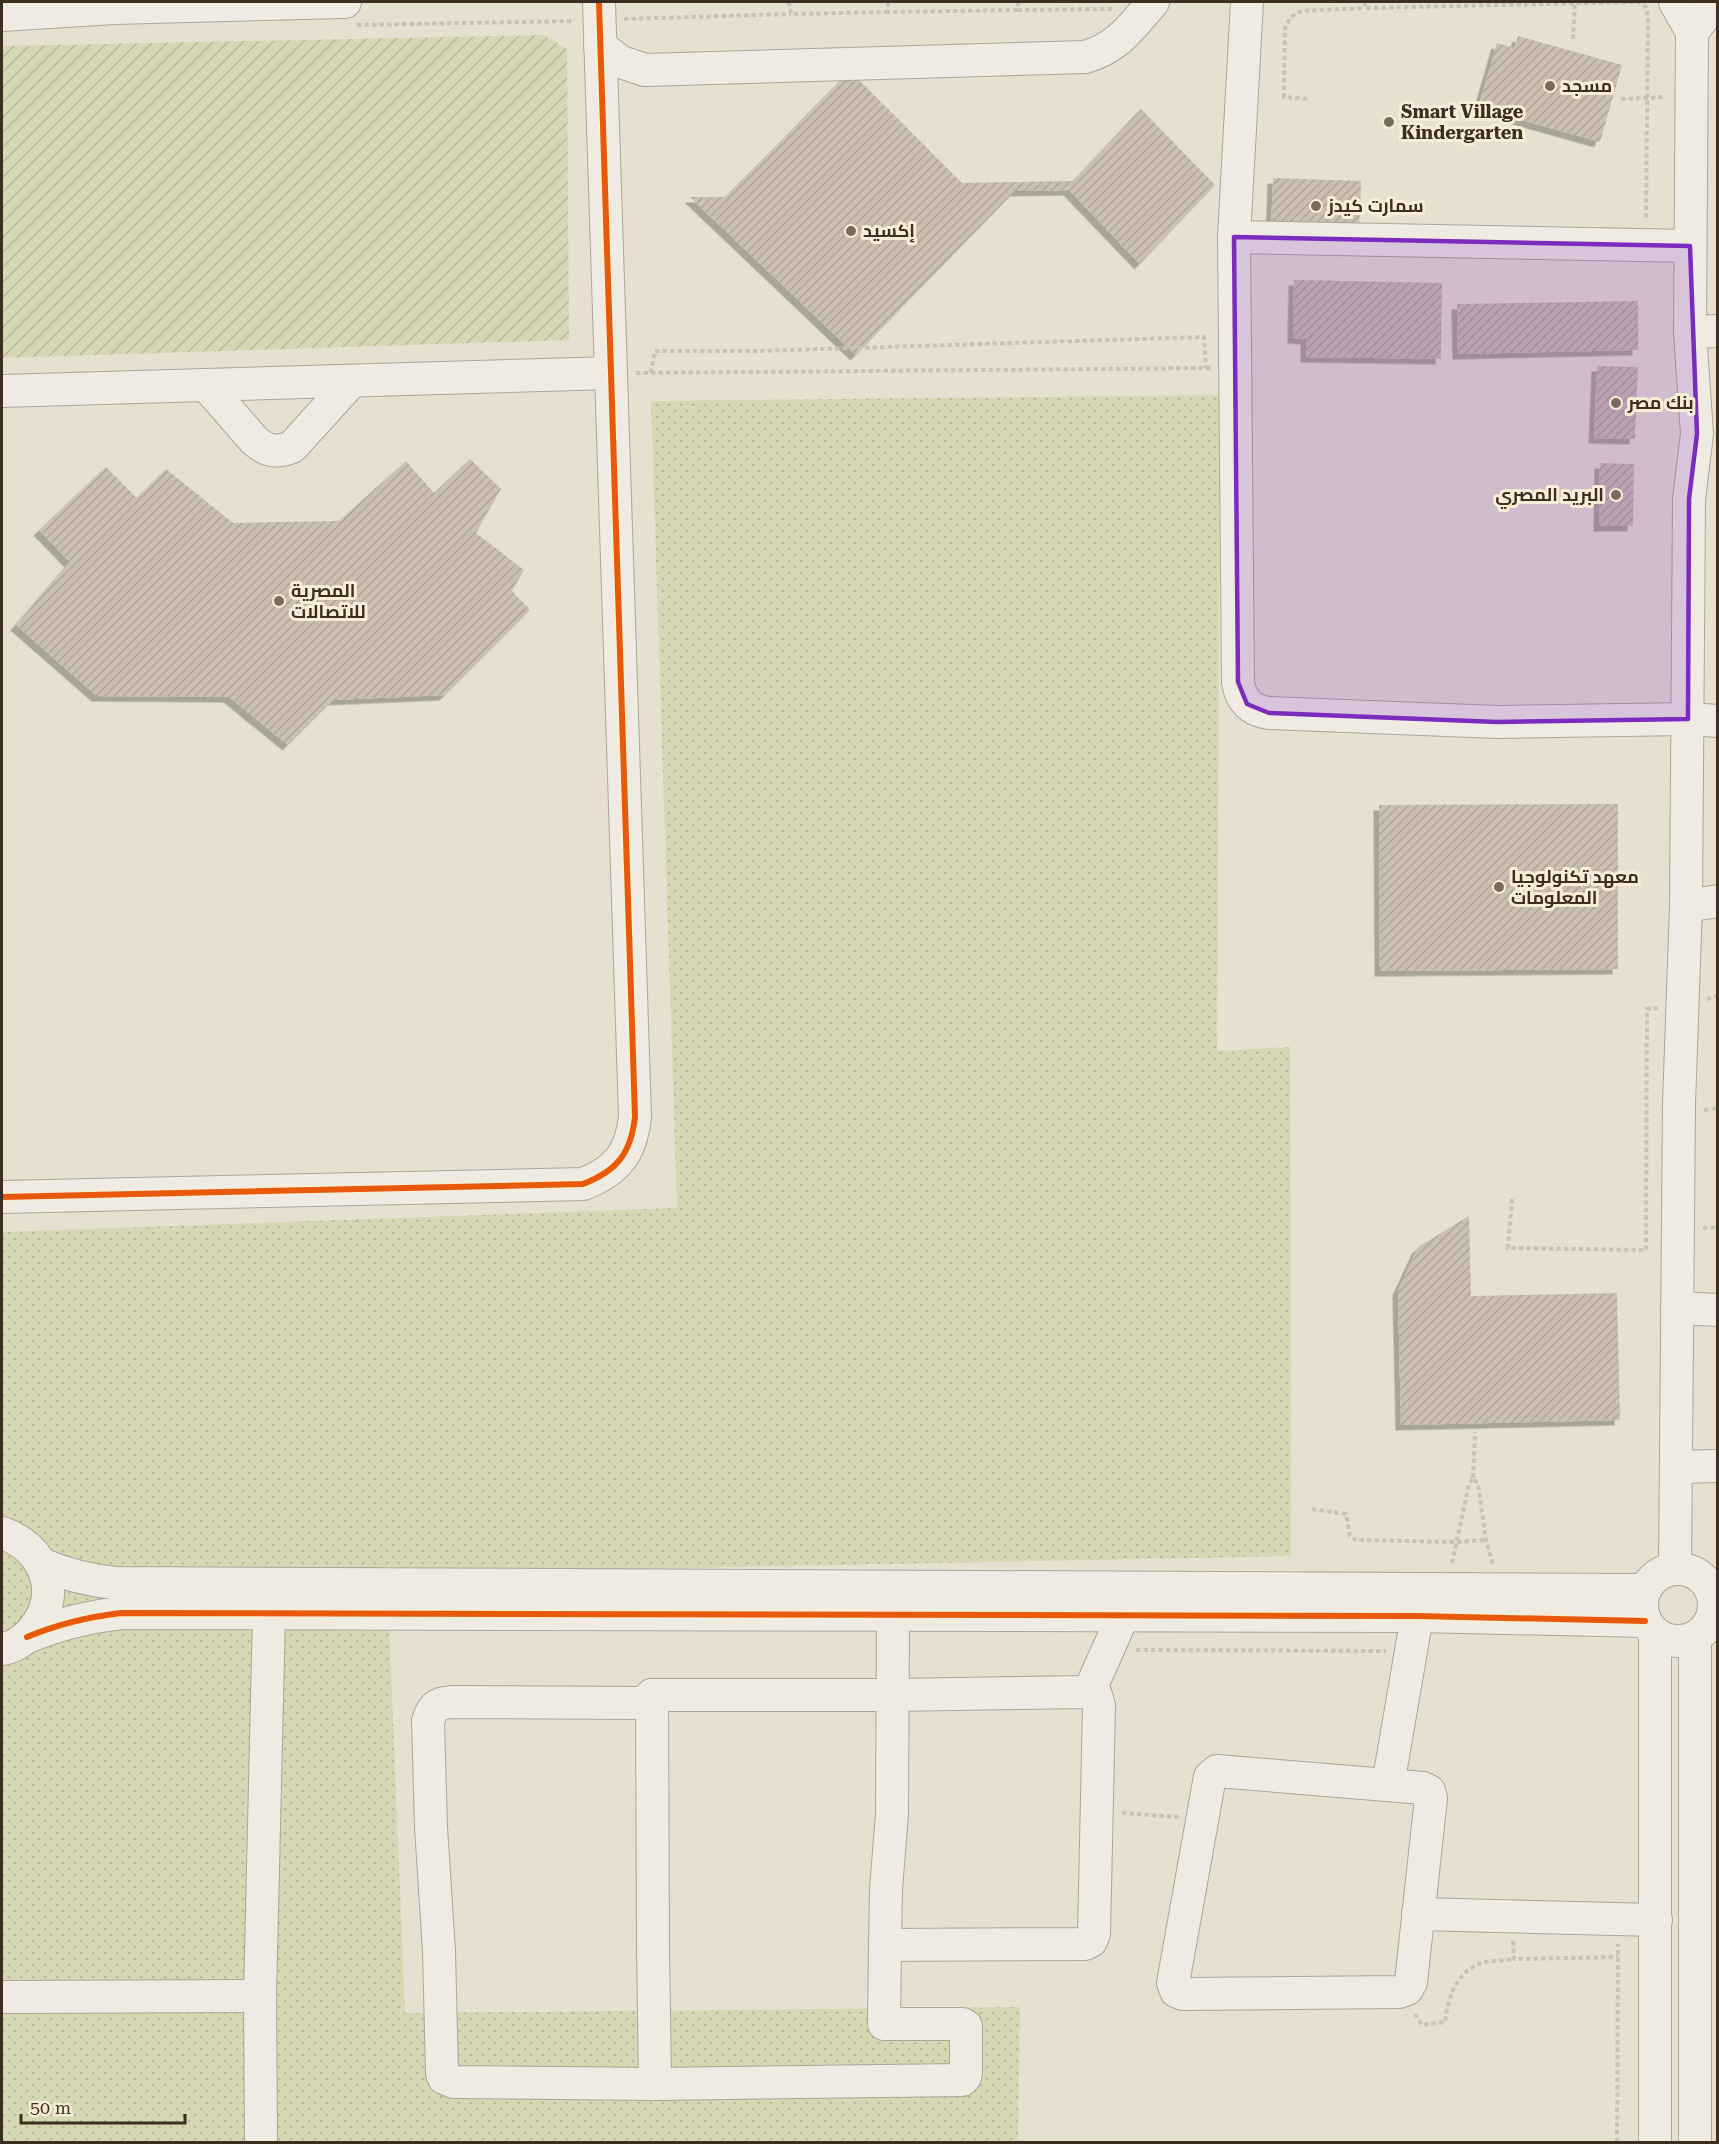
<svg xmlns="http://www.w3.org/2000/svg" width="1719" height="2144" font-family="'Roboto Serif',Cairo,serif">
  <style>
    .grass { fill: url(#grass-dots) }
    .garden { fill: url(#garden-furrows) }
    .building { fill: url(#building-hatch); filter: url(#shadow) }
    .lines { fill: none; stroke-linecap: round; stroke-linejoin: round }
    .minor-casing { stroke: #ada599; stroke-width: 34 }
    .path { stroke: #c8c2b9; stroke-width: 4; stroke-dasharray: 4.5 3; stroke-linecap: butt }
    .minor { stroke: #efebe3; stroke-width: 32 }
    .cycleway-casing { stroke: #f7eed8; stroke-width: 10 }
    .cycleway { stroke: #e8590c; stroke-width: 6 }
    .marked { fill: #7b2cbf; fill-opacity: 0.2; stroke: #7b2cbf; stroke-width: 4.5; stroke-linejoin: round }
    .poi-dot { fill: #786c5e; stroke: #f7eed8; stroke-width: 2 }
    .labels { text-anchor: middle; stroke-width: 6; stroke-linejoin: round; paint-order: stroke }
    .poi-label { font-size: 18px; font-weight: bold; fill: #3d2e20; stroke: #f7eed8; text-anchor: start }
  </style>
  <defs>
    <pattern id="grass-dots" width="8" height="8" patternUnits="userSpaceOnUse" patternTransform="scale(1.5)"><rect width="8" height="8" fill="#d6d7b3"/><path d="M2 2h.1M6 6h.1" fill="none" stroke="#b9b99a" stroke-width="1.8" stroke-linecap="round"/></pattern>
    <pattern id="garden-furrows" width="10" height="10" patternUnits="userSpaceOnUse" patternTransform="scale(1.5)"><rect width="10" height="10" fill="#d6d7b3"/><path d="M-1 1l2-2M0 10L10 0M9 11l2-2" fill="none" stroke="#b9b99a"/></pattern>
    <pattern id="building-hatch" width="6" height="6" patternUnits="userSpaceOnUse" patternTransform="scale(1.5)"><rect width="6" height="6" fill="#cbbfb2"/><path d="M-1 1l2-2M0 6l6-6M5 7l2-2" fill="none" stroke="#afa499"/></pattern>
    <filter id="shadow"><feDropShadow dx="-5.5" dy="5.5" stdDeviation="0" flood-color="#0004"/></filter>
  </defs>
  <rect width="100%" height="100%" fill="#e7e0d1"/>
  <polygon class="grass" points="1220,395 1217,1051 1290,1047 1291,1556 387,1574 405,2013 1020,2007 1018,2142 2,2142 2,1232 677,1208 651,401"/>
  <polygon class="garden" points="544,35 567,49 569,340 2,358 2,46"/>
  <g class="building">
    <polygon points="1518,36 1622,65 1600,142 1478,108 1497,43 1514,48"/>
    <polygon points="850,71 962,183 1073,181 1141,109 1215,185 1140,264 1069,190 1015,191 856,355 690,197 725,197"/>
    <polygon points="1273,178 1361,181 1359,234 1271,231"/>
    <polygon points="1294,280 1442,283 1441,359 1306,357 1306,339 1293,338"/>
    <polygon points="1638,301 1638,350 1458,354 1457,304"/>
    <polygon points="1597,366 1638,367 1635,439 1594,438"/>
    <polygon points="470,459 501,489 476,533 524,570 512,591 530,610 445,695 333,700 288,745 229,697 97,696 16,625 70,562 39,530 106,467 137,498 166,469 233,523 339,521 406,461 434,493"/>
    <polygon points="1600,463 1634,464 1633,526 1599,526"/>
    <polygon points="1618,804 1618,969 1380,971 1379,805"/>
    <polygon points="1469,1216 1471,1296 1617,1293 1620,1420 1401,1425 1398,1290 1418,1247"/>
  </g>
  <g class="lines">
    <defs>
      <g id="minor">
        <path d="M1247,2L1234,237L1238,682C1241,701 1250,710 1269,713L1497,722L1688,719L1718,721"/>
        <polyline points="1675,2 1692,32 1690,332 1697,434 1689,499 1686,906 1679,1104 1675,1569"/>
        <polyline points="2,15 114,8 345,2"/>
        <polyline points="1692,32 1716,2"/>
        <path d="M600,46L621,62L645,70L1085,57C1118,48 1132,26 1153,2"/>
        <polyline points="1234,237 1690,246"/>
        <polyline points="1690,332 1718,331"/>
        <path d="M206,385L254,440C267,452 276,453 292,447L352,381"/>
        <polyline points="2,391 611,373"/>
        <polyline points="1686,906 1718,901"/>
        <path d="M2,1197L583,1184C617,1171 631,1153 635,1117L599,2"/>
        <polyline points="1677,1308 1718,1310"/>
        <polyline points="1676,1467 1718,1466"/>
        <path d="M2,1533C44,1547 64,1593 33,1630C26,1639 13,1648 2,1649"/>
        <path d="M41,1564C67,1575 89,1581 117,1583L1645,1590"/>
        <circle cx="1678" cy="1605" r="36"/>
        <polyline points="1655,1633 1655,2142"/>
        <path d="M27,1637C58,1624 87,1617 121,1613L1417,1616L1645,1621"/>
        <polyline points="1695,1637 1695,2142"/>
        <path d="M1089,1692L1096,1695L1099,1706L1094,1934L1091,1941L1085,1944L885,1945L884,2024H963L966,2026V2072L965,2077L962,2080L655,2084L453,2082L444,2078L442,2073L439,1951L431,1827L428,1721C432,1707 437,1703 452,1702L643,1703L652,1695H892Z"/>
        <polyline points="1089,1692 1123,1616"/>
        <polyline points="652,1695 653,1947 655,2084"/>
        <polygon points="1217,1771 1423,1788 1429,1791 1431,1798 1411,1982 1407,1989 1399,1992 1183,1994 1176,1991 1173,1983 1209,1782 1210,1777"/>
        <polyline points="1388,1785 1417,1616"/>
        <polyline points="1418,1914 1656,1920"/>
        <polyline points="885,1945 886,1889 892,1814 893,1616"/>
        <polyline points="2,1997 260,1996"/>
        <polyline points="261,2142 260,1996 269,1614"/>
      </g>
    </defs>
    <use href="#minor" class="minor-casing"/>
    <g class="path">
      <polyline points="789,2 791,14 888,12"/>
      <polyline points="888,2 888,12 1018,10"/>
      <polyline points="1018,2 1018,10 1113,9"/>
      <polyline points="1365,2 1365,8 1639,2 1646,7 1648,18 1646,221"/>
      <polyline points="624,19 791,14"/>
      <polyline points="357,25 575,21"/>
      <polyline points="1573,39 1575,2"/>
      <polyline points="1307,99 1284,97 1285,28 1291,17 1301,11 1365,8"/>
      <polyline points="1621,99 1665,97"/>
      <polyline points="636,373 1211,368"/>
      <polyline points="651,373 655,351 757,351 1204,337 1206,368"/>
      <polyline points="1707,999 1718,996"/>
      <polyline points="1704,1110 1718,1108"/>
      <polyline points="1512,1199 1508,1248 1646,1250 1647,1009 1658,1008"/>
      <polyline points="1703,1228 1718,1227"/>
      <polyline points="1473,1478 1475,1432"/>
      <polyline points="1312,1509 1346,1514 1350,1536 1356,1540 1457,1542 1486,1540"/>
      <polyline points="1452,1563 1469,1484 1473,1478 1478,1484 1486,1540 1493,1565"/>
      <polyline points="1136,1650 1386,1651"/>
      <polyline points="1122,1813 1178,1817"/>
      <polyline points="1513,1941 1514,1959 1618,1957"/>
      <path d="M1415,2014L1422,2025L1445,2022C1448,2000 1454,1977 1476,1965C1486,1960 1502,1961 1514,1959"/>
      <polyline points="1617,2142 1618,1944"/>
    </g>
    <use href="#minor" class="minor"/>
    <defs>
      <g id="cycleway">
        <path d="M2,1197L583,1184C617,1171 631,1153 635,1117L599,2"/>
        <path d="M27,1637C58,1624 87,1617 121,1613L1417,1616L1645,1621"/>
      </g>
    </defs>
    <use href="#cycleway" class="cycleway-casing"/>
    <use href="#cycleway" class="cycleway"/>
  </g>
  <path class="marked" d="M1234,237L1690,246L1697,434L1689,499L1688,719L1497,722L1269,713L1247,704L1238,682Z"/>
  <g class="poi-dot">
    <circle cx="1550" cy="86" r="6"/>
    <circle cx="1389" cy="122" r="6"/>
    <circle cx="1316" cy="206" r="6"/>
    <circle cx="851" cy="231" r="6"/>
    <circle cx="1616" cy="403" r="6"/>
    <circle cx="1616" cy="495" r="6"/>
    <circle cx="279" cy="601" r="6"/>
    <circle cx="1499" cy="887" r="6"/>
  </g>
  <g class="labels">
    <g class="poi-label">
      <text x="1562" y="92">مسجد</text>
      <text x="1401" y="118">Smart Village<tspan x="1401" dy="21">Kindergarten</tspan></text>
      <text x="1328" y="212">سمارت كيدز</text>
      <text x="863" y="237">إكسيد</text>
      <text x="1628" y="409">بنك مصر</text>
      <text x="1604" y="501" text-anchor="end">البريد المصري</text>
      <text x="291" y="597">المصرية<tspan x="291" dy="21">للاتصالات</tspan></text>
      <text x="1511" y="883">معهد تكنولوجيا<tspan x="1511" dy="21">المعلومات</tspan></text>
    </g>
  </g>
  <rect width="1719" height="2144" fill="none" stroke="#3d2e20" stroke-width="6"/>
  <path d="M21 2114v9h164v-9" fill="none" stroke="#3d2e20" stroke-width="3"/>
  <text x="30" y="2114" font-size="18" fill="#3d2e20" stroke="#f7eed8" stroke-width="4.5" paint-order="stroke">50 m</text>
</svg>
